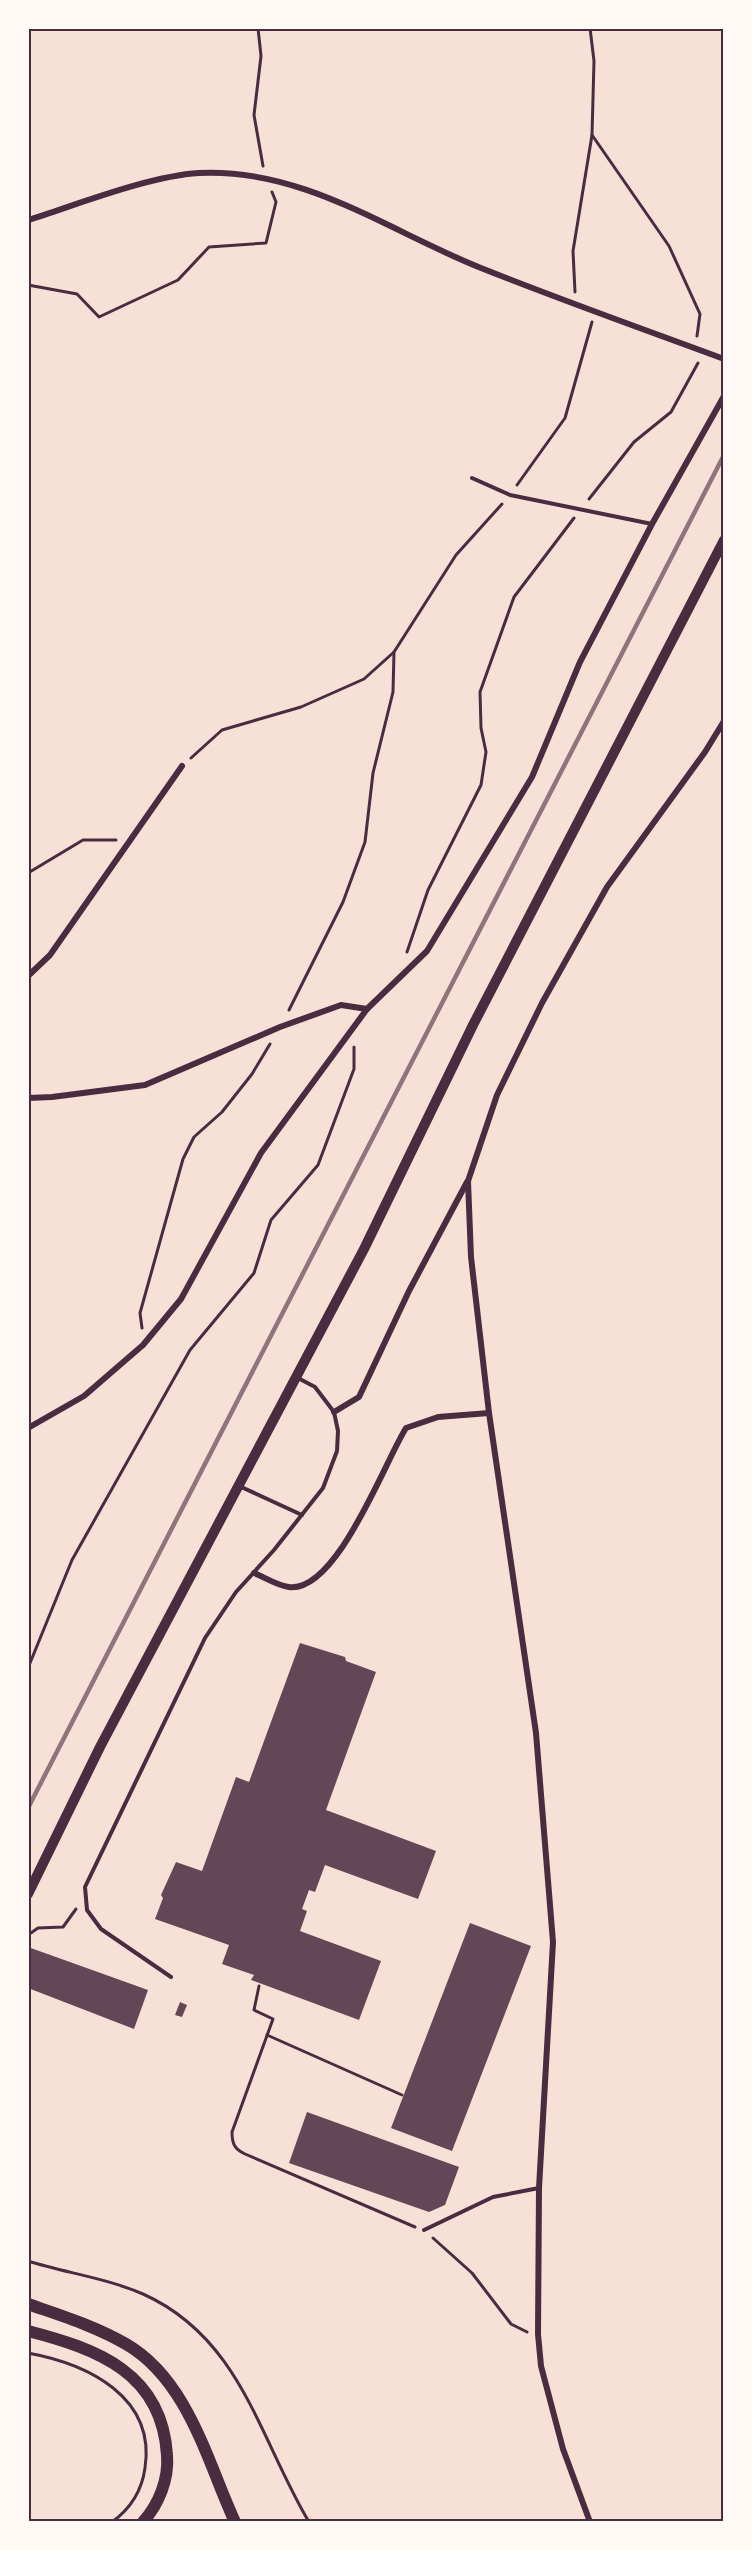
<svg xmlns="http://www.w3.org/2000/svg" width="752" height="2550" font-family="'PT Sans Narrow',sans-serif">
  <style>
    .building { fill: #644757 }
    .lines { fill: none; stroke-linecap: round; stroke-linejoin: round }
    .path { stroke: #4a2c40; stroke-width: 3 }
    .service { stroke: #4a2c40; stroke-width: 4 }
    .minor { stroke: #4a2c40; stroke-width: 6 }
    .secondary { stroke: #4a2c40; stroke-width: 10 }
    .primary { stroke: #4a2c40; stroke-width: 12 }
    .rail { stroke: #8f747c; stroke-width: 4.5 }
    .neatline { fill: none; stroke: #4a2c40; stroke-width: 2 }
  </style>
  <rect width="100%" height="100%" fill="#f7e1d7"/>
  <g class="building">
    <polygon points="300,1643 345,1657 346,1661 376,1672 326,1810 436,1851 418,1899 325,1865 315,1892 309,1890 302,1909 307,1911 300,1931 381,1961 359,2020 251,1980 254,1975 222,1964 229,1945 155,1919 163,1898 161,1895 176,1862 202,1871 236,1777 249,1782"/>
    <polygon points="470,1923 531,1946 452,2151 391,2128"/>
    <polygon points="28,1947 148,1990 134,2029 28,1988"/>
    <polygon points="180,2002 187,2005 182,2017 175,2015"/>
    <polygon points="307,2112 459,2167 445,2205 429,2212 289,2163"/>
  </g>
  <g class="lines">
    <g class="path">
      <polyline points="258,28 261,56 254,115 263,166"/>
      <polyline points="592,135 669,246 700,314 697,336"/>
      <polyline points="28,285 77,294 99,317 178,280 209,247 266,243 276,202 272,192"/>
      <polyline points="575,292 573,251 592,135 594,61 590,28"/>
      <polyline points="517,485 565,418 592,322"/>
      <polyline points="589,499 634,442 671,412 698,363"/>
      <polyline points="191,758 222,730 301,707 364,679 394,652 456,555 502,504"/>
      <polyline points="28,873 83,840 116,840"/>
      <polyline points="407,952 428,890 481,785 486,752 481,728 480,692 514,597 574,518"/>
      <polyline points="289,1010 343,902 365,842 373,773 393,692 394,652"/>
      <polyline points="142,1328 140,1313 183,1159 194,1137 222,1112 252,1074 270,1044"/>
      <polyline points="28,1668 72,1560 190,1350 254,1273 271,1220 318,1165 354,1069 354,1047"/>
      <polyline points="28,1935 38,1928 63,1927 76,1909"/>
      <path d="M259,1986L254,2010L273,2019L232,2132C232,2143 234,2149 245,2154L415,2227"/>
      <polyline points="267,2035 402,2095"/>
      <polyline points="433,2238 472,2273 511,2324 527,2332"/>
      <path d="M28,2261C66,2273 106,2278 143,2294C241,2338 259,2438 309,2522"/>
      <path d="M28,2353C88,2364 156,2397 145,2468C142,2490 130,2509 112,2522"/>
    </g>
    <g class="service">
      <polyline points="472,478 510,495 652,524"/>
      <polyline points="239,1486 302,1515"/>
      <polyline points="171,1977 101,1929 87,1910 85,1887 205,1638 236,1592 274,1550 323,1488 337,1451 338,1431 334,1412 315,1387 298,1378"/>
      <polyline points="424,2230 493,2197 539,2188"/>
    </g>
    <g class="minor">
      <path d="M28,220C79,204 149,176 199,173C304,168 388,231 481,268C561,300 643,329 724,359"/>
      <polyline points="28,976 50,955 182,766"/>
      <polyline points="28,1098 52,1097 145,1085 280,1027 341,1005 367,1009"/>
      <polyline points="334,1412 359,1397 409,1291 467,1182"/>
      <polyline points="489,1413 471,1257 468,1181 497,1095 542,1003 607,887 705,752 724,721"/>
      <polyline points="28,1428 84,1396 143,1345 181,1299 261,1153 367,1009 427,951 532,777 580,662 652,524 724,396"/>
      <path d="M254,1573C264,1577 278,1586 289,1587C337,1593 385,1461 406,1428L438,1417L489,1413L536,1733L553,1942L539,2188L538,2334L541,2366L563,2449L590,2522"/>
    </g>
    <polyline class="secondary" points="28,1894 100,1747 364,1249 473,1025 724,540"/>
    <g class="primary">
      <path d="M28,2304C62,2316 95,2326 126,2344C188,2380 207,2461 235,2522"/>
      <path d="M28,2331C98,2349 162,2373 167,2455C169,2479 159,2504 143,2522"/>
    </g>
    <polyline class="rail" points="28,1808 724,455"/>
  </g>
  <rect width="752" height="2550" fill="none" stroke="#fffaf5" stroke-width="60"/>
  <rect x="30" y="30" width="692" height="2490" class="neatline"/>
</svg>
